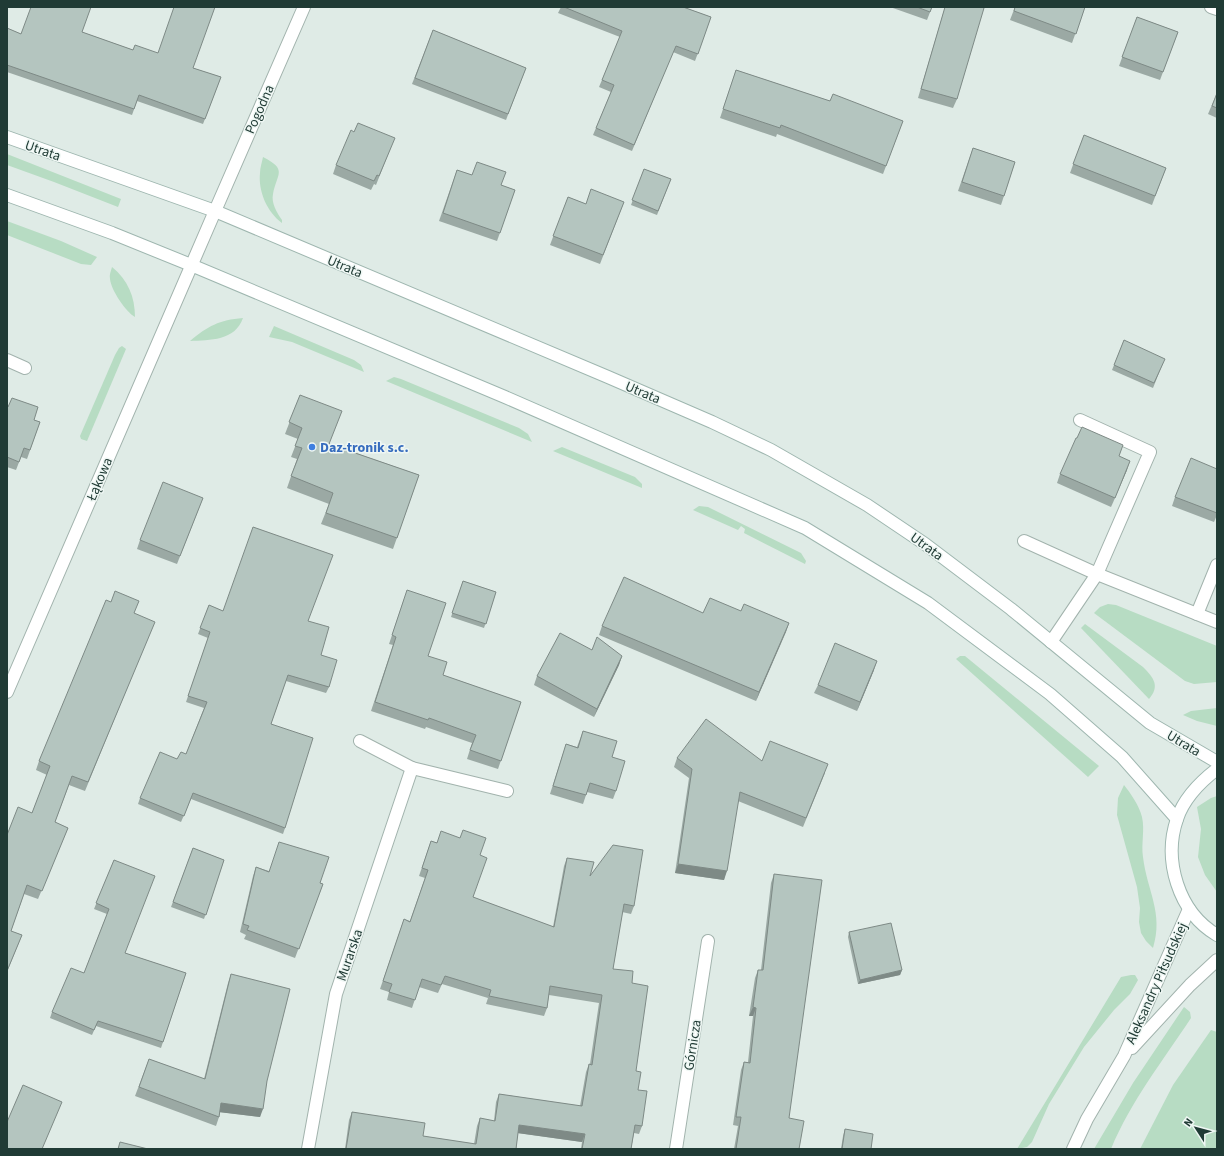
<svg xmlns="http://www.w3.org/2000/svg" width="1224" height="1156" font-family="'Source Sans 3',sans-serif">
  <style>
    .green { fill: #b7dcc3 }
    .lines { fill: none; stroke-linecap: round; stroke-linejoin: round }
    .service-casing { stroke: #a2b3ad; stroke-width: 14 }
    .minor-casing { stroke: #a2b3ad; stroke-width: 14 }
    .tertiary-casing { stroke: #a2b3ad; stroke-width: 14 }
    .secondary-casing { stroke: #9eb6af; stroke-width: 14 }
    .service { stroke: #fff; stroke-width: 12 }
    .minor { stroke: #fff; stroke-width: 12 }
    .tertiary { stroke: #fff; stroke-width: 12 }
    .secondary { stroke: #fff; stroke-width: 12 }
    .wall { fill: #9ba9a4 }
    .shaded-wall { fill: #7e8a86 }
    .building { fill: #b4c5bf; stroke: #7e8a86 }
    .shop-dot { fill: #3f7fe0; stroke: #eff7f4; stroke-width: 1.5 }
    .labels { text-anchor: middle; stroke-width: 3; stroke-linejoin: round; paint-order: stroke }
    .street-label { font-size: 14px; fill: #203b35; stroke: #eff7f4 }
    .shop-label { font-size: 14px; font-weight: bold; fill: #366cbe; stroke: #eff7f4; text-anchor: start }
  </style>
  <rect width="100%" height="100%" fill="#dfebe6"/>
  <g class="green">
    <polygon points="7,154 121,199 118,207 54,182 7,165"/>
    <path d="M263,157C288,170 277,173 273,194C271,203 277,213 282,220V223C267,212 258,191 260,173C260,168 262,162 263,157Z"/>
    <polygon points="7,221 61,241 97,257 91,265 81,264 7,235"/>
    <path d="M112,267C128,280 135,297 135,317C126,312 111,290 110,279C109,275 111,271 112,267Z"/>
    <path d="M243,318C235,341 210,340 190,341C208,326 219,320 243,318Z"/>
    <polygon points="274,326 354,360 361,365 364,372 292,342 269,337"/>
    <polygon points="122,346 126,349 87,441 81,439 80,436 115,355 119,348"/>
    <polygon points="394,377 401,379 519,428 528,434 532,442 386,381"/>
    <polygon points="562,447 635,477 642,484 642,488 553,451"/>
    <polygon points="699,506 708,507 801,553 806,561 805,564 744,533 745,529 741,526 738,530 693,510"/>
    <polygon points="1108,604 1116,605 1217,646 1217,682 1194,684 1185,681 1094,613 1100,607"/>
    <path d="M1085,624L1143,667C1154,678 1160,686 1149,699L1081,628Z"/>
    <polygon points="960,656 965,656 1099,766 1088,777 956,659"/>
    <polygon points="1217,708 1217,726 1197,721 1183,715 1191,711"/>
    <path d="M1124,785C1131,794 1139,805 1142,817C1145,830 1141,844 1143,857C1147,891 1164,913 1153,948L1146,941L1141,933L1139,922L1140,908L1137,887L1117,815L1118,798Z"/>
    <polygon points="1217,796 1217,892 1205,875 1198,857 1201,829 1197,807 1211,798"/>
    <polygon points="1131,975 1135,975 1138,980 1130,994 1114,1010 1084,1047 1049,1104 1032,1142 1027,1147 1017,1149 1121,977"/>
    <path d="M1184,1007L1190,1012L1191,1018C1162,1062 1131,1101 1111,1149H1094L1133,1083Z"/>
    <polygon points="1211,1030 1217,1032 1217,1149 1140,1149 1173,1085"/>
  </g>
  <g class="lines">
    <defs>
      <g id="service">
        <polyline points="7,360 25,368"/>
        <polyline points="1024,541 1097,574 1217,622"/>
        <polyline points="1197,614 1217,565"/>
        <polyline points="1051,642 1097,574 1150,452 1080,420"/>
        <polyline points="360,741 412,768 507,791"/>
      </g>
      <g id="minor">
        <polyline points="1211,7 1217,9"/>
        <polyline points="215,211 304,7"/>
        <polyline points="308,1149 336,994 412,768"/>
        <polyline points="676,1149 708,941"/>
      </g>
      <g id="tertiary">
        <polyline points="7,692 215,211"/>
        <polyline points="1132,1048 1190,985 1217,960"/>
        <polyline points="1073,1149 1087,1119 1124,1056 1189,909"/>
      </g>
      <g id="secondary">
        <polyline points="7,137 215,211 608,377 712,422 771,450 867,505 925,544 1011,609 1150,723 1217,762"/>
        <polyline points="7,195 112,233 191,265 505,397 805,528 928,603 1050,694 1122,757 1177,819"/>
        <path d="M1217,769C1200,782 1184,798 1177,819C1163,860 1178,912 1217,935"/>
      </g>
    </defs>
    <use href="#service" class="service-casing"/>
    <use href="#minor" class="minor-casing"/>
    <use href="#tertiary" class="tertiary-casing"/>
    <use href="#secondary" class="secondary-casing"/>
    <use href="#service" class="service"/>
    <use href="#minor" class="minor"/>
    <use href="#tertiary" class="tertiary"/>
    <use href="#secondary" class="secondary"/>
  </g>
  <g class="wall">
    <polygon points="561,7 683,7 711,17 695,61 673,52 632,151 593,135 611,92 599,87 620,37 558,13"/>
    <polygon points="890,7 932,7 927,20"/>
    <polygon points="945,7 981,7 957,99 953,108 918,98"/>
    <polygon points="1015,7 1085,7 1072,43 1010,20"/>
    <polygon points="1137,17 1178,32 1160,80 1119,66"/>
    <polygon points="7,28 21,34 82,32 133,50 193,68 221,77 203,124 137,101 132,115 7,72"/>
    <polygon points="433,30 526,68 506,120 412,84"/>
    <polygon points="736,70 830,101 903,121 883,174 777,134 776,137 720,118"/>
    <polygon points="1217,93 1217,118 1208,114"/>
    <polygon points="1084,135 1166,168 1152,205 1070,173"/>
    <polygon points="391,147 376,185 374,184 371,190 333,174 336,165"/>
    <polygon points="973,148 1015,162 1001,205 958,191"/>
    <polygon points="644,169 671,179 657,215 631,205"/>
    <polygon points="457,170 515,190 497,241 439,221"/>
    <polygon points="568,197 586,204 624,202 600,264 550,245"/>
    <polygon points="1124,340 1163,363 1153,388 1112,370"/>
    <polygon points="300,395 330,444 419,475 393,549 321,524 329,504 287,488 297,459 291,457 298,439 285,434"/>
    <polygon points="7,407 34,420 40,422 27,459 21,457 16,470 7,467"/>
    <polygon points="1119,457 1127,470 1111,507 1057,483 1060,474"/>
    <polygon points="1217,469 1217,515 1214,522 1172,506 1175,497"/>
    <polygon points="203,498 177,564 137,549 140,540"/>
    <polygon points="463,581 496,592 484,628 451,617"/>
    <polygon points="404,599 428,656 443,675 521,702 498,769 467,759 472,743 426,727 425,729 371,711 393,645 389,644"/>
    <polygon points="209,605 223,611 308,621 321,655 329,687 326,693 286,681 271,724 285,828 283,834 191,799 181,822 138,804 140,798 177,759 186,754 204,708 186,702 208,638 198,634"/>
    <polygon points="741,611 789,623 756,701 599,635 602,626 703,613"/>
    <polygon points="134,613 151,630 85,791 69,785 55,822 68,828 38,899 24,894 11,931 22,935 7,972 7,835 32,813 47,775 36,770 39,761"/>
    <polygon points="622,656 619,665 594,717 534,685 537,676"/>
    <polygon points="874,670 857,711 814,693 818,685"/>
    <polygon points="583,731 612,757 616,791 613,799 587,792 583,804 550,794 566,744 577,747"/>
    <polygon points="677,758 762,761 825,773 803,827 738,801 724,880 675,873 689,778 674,767"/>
    <polygon points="431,841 480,855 473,897 553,927 564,866 567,858 590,876 634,906 631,914 622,912 613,969 632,983 636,1071 642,1126 639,1134 634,1133 631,1149 581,1149 582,1142 518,1133 516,1149 345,1149 349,1120 352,1112 423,1136 474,1144 477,1126 480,1118 494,1121 496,1102 499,1094 580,1106 586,1072 589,1064 590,1064 599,1003 549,995 547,1008 544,1016 486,1004 488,998 442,984 438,993 419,987 412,1008 387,1000 389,992 380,989 404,919 410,921 425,878 419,876"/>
    <polygon points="193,848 224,860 204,919 171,907"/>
    <polygon points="114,860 125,953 186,973 161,1048 96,1026 92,1035 50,1018 52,1012 84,973 107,914 94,909"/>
    <polygon points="256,867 269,871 323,884 295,958 244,939 246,935 240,932 253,876"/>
    <polygon points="774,874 789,1118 799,1149 734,1149 738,1126 733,1125 741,1070 744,1062 748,1062 753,1016 749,1016 755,978 758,970 761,970 771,883"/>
    <polygon points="849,932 902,970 900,975 858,984 848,937"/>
    <polygon points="231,974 267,1081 260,1117 220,1112 219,1117 216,1126 135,1096 149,1059 204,1079 228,983"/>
    <polygon points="845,1129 871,1149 841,1149 843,1136"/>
  </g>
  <g class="shaded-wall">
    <polygon points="1130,461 1127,470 1111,507 1115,498"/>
    <polygon points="789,623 786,632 756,701 759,692"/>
    <polygon points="622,656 619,665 594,717 597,709"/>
    <polygon points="877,661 874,670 857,711 860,702"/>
    <polygon points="678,864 727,871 724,880 675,873"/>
    <polygon points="902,970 900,975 858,984 860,980"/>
    <polygon points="753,1007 756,1008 753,1016 749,1016"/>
    <polygon points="221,1103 263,1109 260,1117 218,1112"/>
    <polygon points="519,1125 585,1134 582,1142 517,1133"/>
  </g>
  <g class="building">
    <polygon points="31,7 91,7 82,32 133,50 135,45 158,53 174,7 215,7 193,68 221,77 205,119 139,95 134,109 7,65 7,28 21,34"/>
    <polygon points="564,7 683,7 711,17 698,54 676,46 634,145 596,128 614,85 602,80 622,31"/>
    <polygon points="917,7 932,7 930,12"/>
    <polygon points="945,7 981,7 984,8 957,99 921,89"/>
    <polygon points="1015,7 1085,7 1076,34 1014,11"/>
    <polygon points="1137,17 1178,32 1163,72 1122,57"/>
    <polygon points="433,30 526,68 508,114 415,78"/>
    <polygon points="736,70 830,101 833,94 903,121 886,166 781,125 780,128 723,109"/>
    <polygon points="1217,93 1217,108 1212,106"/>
    <polygon points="358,123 395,138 379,176 377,175 374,181 336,165 351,130 354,132"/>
    <polygon points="1084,135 1166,168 1155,196 1073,164"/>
    <polygon points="973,148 1015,162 1004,196 962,182"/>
    <polygon points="477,162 506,172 501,185 515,190 500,233 443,213 457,170 472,175"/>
    <polygon points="644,169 671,179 658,211 632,200"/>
    <polygon points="591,189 624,202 603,255 553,236 568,197 586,204"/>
    <polygon points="1124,340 1165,359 1154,383 1114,365"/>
    <polygon points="300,395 342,411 329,444 419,475 397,538 326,513 333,493 291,476 302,448 295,446 302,428 289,422"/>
    <polygon points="12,398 38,407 34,420 40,422 30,450 24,448 19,462 7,457 7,407 8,407"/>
    <polygon points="1082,427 1123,445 1119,456 1130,461 1115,498 1060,474 1076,438 1077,438"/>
    <polygon points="1191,458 1217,469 1217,513 1175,497"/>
    <polygon points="163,482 203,498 180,556 140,540"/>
    <polygon points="253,527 333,555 308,621 329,627 321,655 337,660 329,687 288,675 271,724 313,738 285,828 193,793 184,816 140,798 160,752 177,759 181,752 186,754 207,702 188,696 210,632 200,628 209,605 223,611"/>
    <polygon points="624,577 703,613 710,598 741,611 744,604 789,623 759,692 602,626"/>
    <polygon points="463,581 496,592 486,624 452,613"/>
    <polygon points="407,590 446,603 428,656 447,662 443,675 521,702 501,761 470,750 476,735 429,718 428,720 375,702 396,637 392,635"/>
    <polygon points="115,591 139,601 134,613 155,622 88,782 72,776 55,822 68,828 42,891 27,885 11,931 22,935 7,971 7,835 18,807 32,813 50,766 39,761 106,600 111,602"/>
    <polygon points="560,633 592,650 597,637 622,656 597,709 537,676"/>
    <polygon points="835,643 877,661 860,702 818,685"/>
    <polygon points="706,719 762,761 770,741 828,764 806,818 740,792 727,871 678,864 692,769 677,758"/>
    <polygon points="583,731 617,741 612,757 625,761 616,791 590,783 586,795 553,786 566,744 578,748"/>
    <polygon points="463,830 486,838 480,855 487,858 473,897 554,927 567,858 594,862 590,876 613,845 643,850 634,906 624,904 613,969 633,971 632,983 648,986 636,1071 641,1072 638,1090 647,1091 642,1126 635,1125 631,1149 582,1149 585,1134 519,1125 516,1149 346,1149 352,1112 425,1123 423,1136 476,1144 480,1118 495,1121 499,1094 582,1106 589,1064 592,1065 602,995 550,986 547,1008 489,996 491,990 445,976 441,985 422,979 415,1000 389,992 392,984 383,981 404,919 410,922 428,870 422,868 431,841 437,843 441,831 460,838"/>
    <polygon points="279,842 329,857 320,883 323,884 299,949 247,930 249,926 243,924 256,867 269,872"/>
    <polygon points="193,848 224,860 206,915 173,902"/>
    <polygon points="114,860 155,876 125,953 186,973 163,1042 98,1021 94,1030 52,1012 71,968 84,973 109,909 96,903"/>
    <polygon points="774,874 822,880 789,1118 804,1121 799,1149 736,1149 741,1117 736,1117 744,1062 750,1063 756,1008 753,1007 758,970 763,970"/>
    <polygon points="891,923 902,970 860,980 849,932"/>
    <polygon points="231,974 290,989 267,1081 263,1109 221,1103 219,1117 139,1087 149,1059 205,1079"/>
    <polygon points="23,1085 62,1102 42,1149 7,1149 7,1122"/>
    <polygon points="845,1129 873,1134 871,1149 842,1149"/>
    <polygon points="120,1142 148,1149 118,1149"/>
  </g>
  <circle class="shop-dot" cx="312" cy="447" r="4"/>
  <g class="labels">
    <g class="street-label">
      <text transform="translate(259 109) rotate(-66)" y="5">Pogodna</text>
      <text transform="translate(43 150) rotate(19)" y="5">Utrata</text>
      <text transform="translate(345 266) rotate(23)" y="5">Utrata</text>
      <text transform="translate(643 392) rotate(23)" y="5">Utrata</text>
      <text transform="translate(99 479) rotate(-67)" y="5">Łąkowa</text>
      <text transform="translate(927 546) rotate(36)" y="5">Utrata</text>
      <text transform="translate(1184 743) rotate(31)" y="5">Utrata</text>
      <text transform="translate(349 955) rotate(-71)" y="5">Murarska</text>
      <text transform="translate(1156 983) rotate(-66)" y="5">Aleksandry Piłsudskiej</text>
      <text transform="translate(692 1045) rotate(-81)" y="5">Górnicza</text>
    </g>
    <g class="shop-label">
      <text x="320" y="452">Daz-tronik s.c.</text>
    </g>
  </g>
  <rect width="1224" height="1156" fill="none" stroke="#203b35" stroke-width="16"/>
  <g transform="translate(1196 1128) rotate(306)" stroke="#eff7f4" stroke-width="3" paint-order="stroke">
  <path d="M0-3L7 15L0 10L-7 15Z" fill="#203b35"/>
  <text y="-6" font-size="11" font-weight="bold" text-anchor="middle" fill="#203b35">N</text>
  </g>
</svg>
